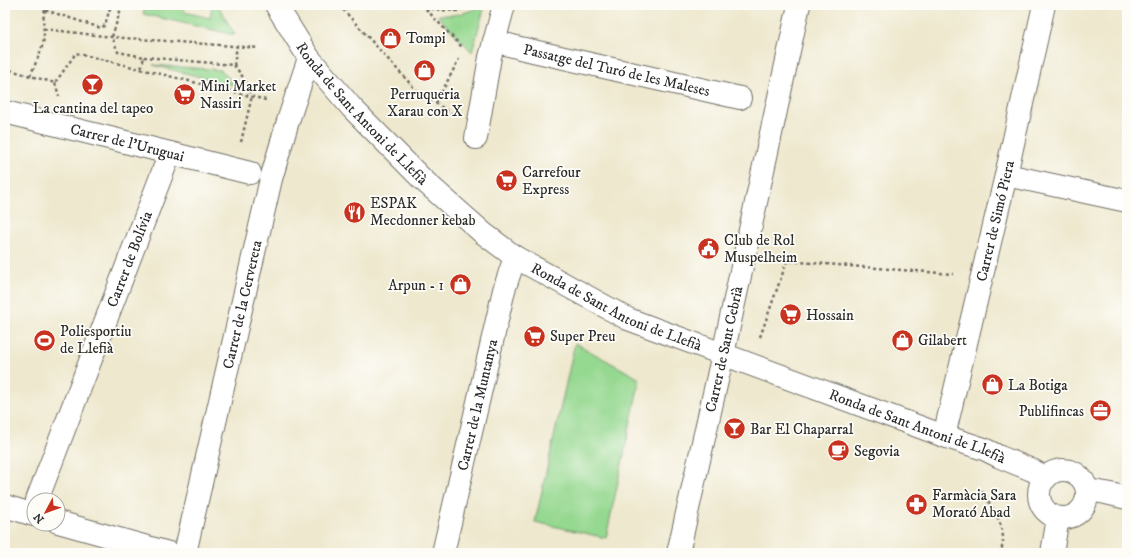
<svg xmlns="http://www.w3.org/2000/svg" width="1132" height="558" font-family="'IM FELL DW Pica',serif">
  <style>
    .green { fill: #95d890; stroke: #60825e }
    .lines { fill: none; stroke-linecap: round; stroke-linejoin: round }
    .minor-casing { stroke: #6f6d64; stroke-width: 24 }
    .path { stroke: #6f6d64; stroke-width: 2.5; stroke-dasharray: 3 3; stroke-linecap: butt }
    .minor { stroke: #fff; stroke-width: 22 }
    .labels { text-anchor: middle; stroke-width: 3.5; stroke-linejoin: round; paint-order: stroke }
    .poi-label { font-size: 15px; fill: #2b2b2b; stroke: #fdfcf7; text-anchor: start }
    .street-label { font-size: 15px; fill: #2b2b2b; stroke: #fdfcf7 }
  </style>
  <rect width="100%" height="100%" fill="#fdfcf7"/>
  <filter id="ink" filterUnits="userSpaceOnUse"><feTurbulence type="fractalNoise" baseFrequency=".025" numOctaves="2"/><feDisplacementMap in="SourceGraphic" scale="8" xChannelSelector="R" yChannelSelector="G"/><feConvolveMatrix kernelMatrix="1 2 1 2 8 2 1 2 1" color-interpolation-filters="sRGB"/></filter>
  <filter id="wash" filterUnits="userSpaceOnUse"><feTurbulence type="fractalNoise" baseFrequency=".012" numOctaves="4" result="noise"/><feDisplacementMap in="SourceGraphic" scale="16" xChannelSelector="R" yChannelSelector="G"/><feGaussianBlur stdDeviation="0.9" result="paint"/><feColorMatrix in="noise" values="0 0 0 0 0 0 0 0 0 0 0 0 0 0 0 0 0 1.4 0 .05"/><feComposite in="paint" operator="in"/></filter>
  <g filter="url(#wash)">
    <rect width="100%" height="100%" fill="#eee8ce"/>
    <g class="green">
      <polygon points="145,5 184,5 184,12 210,18 212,5 218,5 235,35 143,14"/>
      <path d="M483,5H485L472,52L438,16L439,15C457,16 467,13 483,5Z"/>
      <polygon points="153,65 221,70 236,86"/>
      <polygon points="575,343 640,379 606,538 535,522"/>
    </g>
  </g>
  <g filter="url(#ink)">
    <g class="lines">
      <defs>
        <g id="minor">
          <path id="s1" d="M276,5L309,58L352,108L422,179L483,233L515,257L628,319L944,436L984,449L1000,457L1032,470L1046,478"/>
          <path id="s2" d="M494,41L520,48L740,98"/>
          <path id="s3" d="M5,112L250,173"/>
          <polyline points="476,138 490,57 504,5"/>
          <polyline points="1006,175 1127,201"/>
          <path id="s4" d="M944,436L1006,175L1044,5"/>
          <circle cx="1063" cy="494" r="24"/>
          <polyline points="1087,490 1106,493 1127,498"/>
          <path id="s5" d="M37,500L170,153"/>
          <polyline points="5,506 34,515"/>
          <polyline points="58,522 169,553"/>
          <path id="s6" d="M185,553L271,179L288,121L309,58"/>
          <path id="s7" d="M443,553L504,290L515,257"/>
          <path id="s8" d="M678,553L723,354L799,5"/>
          <polyline points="1052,553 1058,518"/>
        </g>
      </defs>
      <use href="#minor" class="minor-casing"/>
      <g class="path">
        <polyline points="47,5 45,10 101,28 105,25 111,5"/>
        <polyline points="122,5 112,37 118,52 144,57 141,69"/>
        <polyline points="339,5 416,90 452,114"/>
        <polyline points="422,5 462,47"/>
        <polyline points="425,8 440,10 457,11 472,5"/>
        <polyline points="44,29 112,37 259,48"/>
        <polyline points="144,57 234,65 237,46"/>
        <polyline points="234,65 248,84 251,96"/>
        <polyline points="10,70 55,83 76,53 266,100"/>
        <path d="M30,76C35,64 42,51 44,38C44,28 42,19 45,10"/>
        <polyline points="55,83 59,96"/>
        <polyline points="436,103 459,59"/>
        <polyline points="241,142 252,96"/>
        <polyline points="760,337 787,261 953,274"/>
        <path d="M982,491C993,509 1010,531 1000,553"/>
      </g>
      <use href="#minor" class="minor"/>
    </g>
  </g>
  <defs>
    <symbol id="shop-disc" viewBox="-11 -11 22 22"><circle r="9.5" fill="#c8321e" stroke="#fdfcf7"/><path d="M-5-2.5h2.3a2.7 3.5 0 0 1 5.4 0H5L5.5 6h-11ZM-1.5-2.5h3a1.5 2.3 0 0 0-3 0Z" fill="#fff"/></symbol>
    <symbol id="bar-disc" viewBox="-11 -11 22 22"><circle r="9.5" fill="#c8321e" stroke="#fdfcf7"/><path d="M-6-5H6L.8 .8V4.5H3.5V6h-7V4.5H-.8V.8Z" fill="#fff"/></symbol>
    <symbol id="supermarket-disc" viewBox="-11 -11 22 22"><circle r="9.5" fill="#c8321e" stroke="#fdfcf7"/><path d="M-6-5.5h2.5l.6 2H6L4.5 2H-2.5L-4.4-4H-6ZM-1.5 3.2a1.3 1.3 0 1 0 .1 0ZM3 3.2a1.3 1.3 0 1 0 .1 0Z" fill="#fff"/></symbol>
    <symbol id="restaurant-disc" viewBox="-11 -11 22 22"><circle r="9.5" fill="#c8321e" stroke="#fdfcf7"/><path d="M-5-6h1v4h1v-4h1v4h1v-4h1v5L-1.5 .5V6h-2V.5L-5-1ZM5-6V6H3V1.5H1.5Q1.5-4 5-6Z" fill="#fff"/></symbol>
    <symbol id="civic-disc" viewBox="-11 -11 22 22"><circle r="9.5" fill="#c8321e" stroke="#fdfcf7"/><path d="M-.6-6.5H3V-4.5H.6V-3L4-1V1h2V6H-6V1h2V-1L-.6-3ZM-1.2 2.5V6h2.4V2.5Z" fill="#fff"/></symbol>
    <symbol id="stadium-disc" viewBox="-11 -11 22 22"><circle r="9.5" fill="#c8321e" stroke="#fdfcf7"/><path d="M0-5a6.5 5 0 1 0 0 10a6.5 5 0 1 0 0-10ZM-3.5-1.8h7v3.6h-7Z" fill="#fff"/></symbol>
    <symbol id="office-disc" viewBox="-11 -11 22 22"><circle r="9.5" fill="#c8321e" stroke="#fdfcf7"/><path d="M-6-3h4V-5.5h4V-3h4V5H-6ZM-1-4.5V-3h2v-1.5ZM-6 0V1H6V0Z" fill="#fff"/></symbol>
    <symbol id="cafe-disc" viewBox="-11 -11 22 22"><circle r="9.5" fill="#c8321e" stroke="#fdfcf7"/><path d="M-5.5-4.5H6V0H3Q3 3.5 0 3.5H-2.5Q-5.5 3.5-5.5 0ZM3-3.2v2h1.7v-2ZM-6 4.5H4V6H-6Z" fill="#fff"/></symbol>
    <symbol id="pharmacy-disc" viewBox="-11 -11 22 22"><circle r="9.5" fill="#c8321e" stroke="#fdfcf7"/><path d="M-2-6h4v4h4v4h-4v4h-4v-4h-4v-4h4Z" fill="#fff"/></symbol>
  </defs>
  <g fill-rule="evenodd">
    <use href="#shop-disc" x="378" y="26" width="25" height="25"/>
    <use href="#shop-disc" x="412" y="58" width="25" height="25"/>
    <use href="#bar-disc" x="80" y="72" width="25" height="25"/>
    <use href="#supermarket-disc" x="172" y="82" width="25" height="25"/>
    <use href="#supermarket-disc" x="494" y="168" width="25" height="25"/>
    <use href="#restaurant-disc" x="342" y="200" width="25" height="25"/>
    <use href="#civic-disc" x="696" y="236" width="25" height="25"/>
    <use href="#shop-disc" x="448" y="272" width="25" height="25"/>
    <use href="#supermarket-disc" x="778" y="302" width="25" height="25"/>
    <use href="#supermarket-disc" x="522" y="324" width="25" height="25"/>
    <use href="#stadium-disc" x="32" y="328" width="25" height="25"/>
    <use href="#shop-disc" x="890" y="328" width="25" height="25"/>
    <use href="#shop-disc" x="980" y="372" width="25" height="25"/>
    <use href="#office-disc" x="1088" y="398" width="25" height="25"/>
    <use href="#bar-disc" x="722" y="416" width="25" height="25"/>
    <use href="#cafe-disc" x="826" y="438" width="25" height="25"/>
    <use href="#pharmacy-disc" x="904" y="492" width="25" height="25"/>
  </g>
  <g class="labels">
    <g class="poi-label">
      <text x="406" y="43">Tompi</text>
      <text x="200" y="91">Mini Market<tspan x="200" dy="17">Nassiri</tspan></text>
      <text x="425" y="99" text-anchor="middle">Perruqueria<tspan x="425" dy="17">Xarau con X</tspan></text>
      <text x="93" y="113" text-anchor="middle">La cantina del tapeo</text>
      <text x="522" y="177">Carrefour<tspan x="522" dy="17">Express</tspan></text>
      <text x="370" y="208">ESPAK<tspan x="370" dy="17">Mecdonner kebab</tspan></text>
      <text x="724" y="245">Club de Rol<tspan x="724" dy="17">Muspelheim</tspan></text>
      <text x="444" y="290" text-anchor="end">Arpun - 1</text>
      <text x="806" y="320">Hossain</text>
      <text x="60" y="336">Poliesportiu<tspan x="60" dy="17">de Llefià</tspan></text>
      <text x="550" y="341">Super Preu</text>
      <text x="918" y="345">Gilabert</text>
      <text x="1008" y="390">La Botiga</text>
      <text x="1084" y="416" text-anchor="end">Publifincas</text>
      <text x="750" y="434">Bar El Chaparral</text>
      <text x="854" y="456">Segovia</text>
      <text x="932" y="500">Farmàcia Sara<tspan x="932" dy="17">Morató Abad</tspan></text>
    </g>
    <g class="street-label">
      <text dy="5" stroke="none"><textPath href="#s2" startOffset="126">Passatge del Turó de les Maleses</textPath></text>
      <text dy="5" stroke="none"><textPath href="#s1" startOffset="139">Ronda de Sant Antoni de Llefià</textPath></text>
      <text dy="5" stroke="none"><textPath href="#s3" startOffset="126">Carrer de l'Uruguai</textPath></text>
      <text dy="5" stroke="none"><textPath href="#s4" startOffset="221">Carrer de Simó Piera</textPath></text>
      <text dy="5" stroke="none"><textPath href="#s5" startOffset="258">Carrer de Bolívia</textPath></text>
      <text dy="5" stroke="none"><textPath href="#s6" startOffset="255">Carrer de la Cervereta</textPath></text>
      <text dy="5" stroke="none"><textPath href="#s1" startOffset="463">Ronda de Sant Antoni de Llefià</textPath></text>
      <text dy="5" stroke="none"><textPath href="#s8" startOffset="209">Carrer de Sant Cebrià</textPath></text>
      <text dy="5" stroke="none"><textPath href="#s7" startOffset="152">Carrer de la Muntanya</textPath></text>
      <text dy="5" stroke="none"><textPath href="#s1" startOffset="787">Ronda de Sant Antoni de Llefià</textPath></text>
    </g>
  </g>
  <rect width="1132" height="558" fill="none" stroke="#fdfcf7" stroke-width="20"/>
  <g transform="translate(46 512) rotate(229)"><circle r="19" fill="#fdfcf7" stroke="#a9a8a5"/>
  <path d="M0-3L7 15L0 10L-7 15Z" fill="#c8321e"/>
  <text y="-6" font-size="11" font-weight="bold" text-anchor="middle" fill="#2b2b2b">N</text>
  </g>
</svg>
